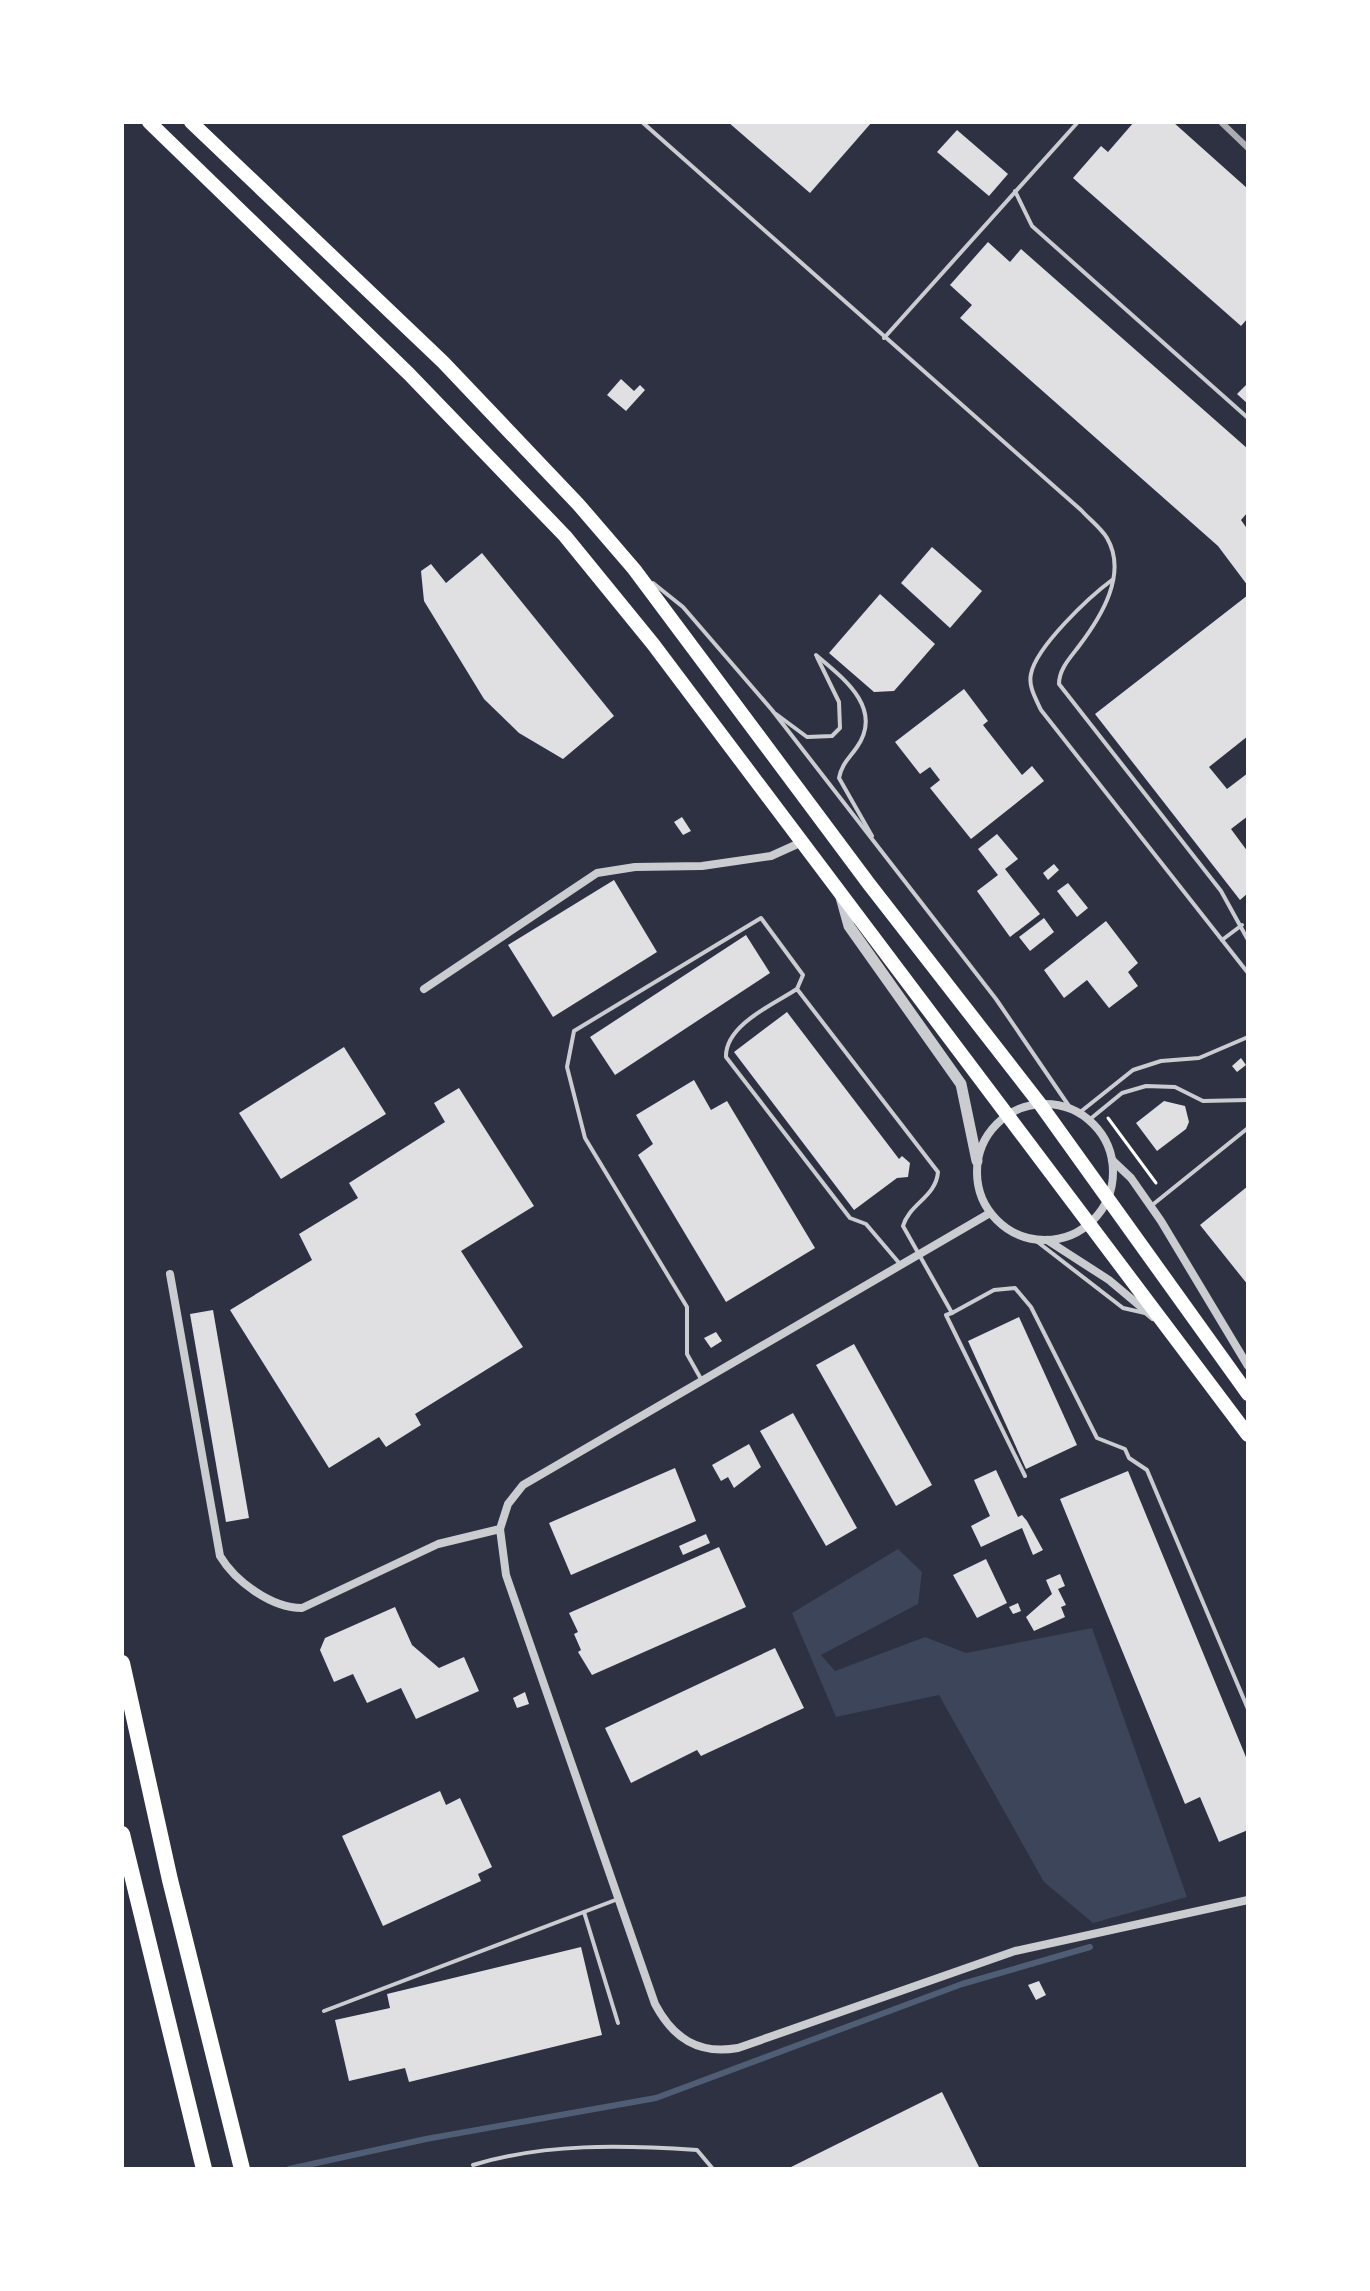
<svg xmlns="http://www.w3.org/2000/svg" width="1370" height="2291" font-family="Rubik,sans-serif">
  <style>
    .green { fill: #3c4559 }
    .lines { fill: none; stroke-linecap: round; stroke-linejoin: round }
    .stream { stroke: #4f5d75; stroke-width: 6 }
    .building { fill: #e0e0e3 }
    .path { stroke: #fff; stroke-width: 3 }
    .service { stroke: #caccd0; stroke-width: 4 }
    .minor { stroke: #caccd0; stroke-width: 8 }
    .tertiary { stroke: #caccd0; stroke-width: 11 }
    .primary { stroke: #fff; stroke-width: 14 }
    .motorway { stroke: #fff; stroke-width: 16 }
    .rail { stroke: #abadb3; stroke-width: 6 }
  </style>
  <rect width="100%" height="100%" fill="#2d3142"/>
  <polygon class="green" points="898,1549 922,1572 918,1604 821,1655 835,1671 925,1637 966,1653 1092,1628 1187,1897 1093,1923 1044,1882 939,1695 836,1717 792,1613"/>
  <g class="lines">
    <polyline class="stream" points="289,2169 426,2139 656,2098 962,1984 1090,1947"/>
  </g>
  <g class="building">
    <polygon points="728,122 872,122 810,193"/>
    <polygon points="1134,122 1173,122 1248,189 1248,318 1241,326 1073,178 1101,146 1108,152"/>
    <polygon points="957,130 1008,174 989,196 937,152"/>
    <polygon points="988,242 1010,262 1021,249 1248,449 1248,512 1241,520 1248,530 1248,586 1218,546 960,318 972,305 950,285"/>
    <polygon points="621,379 634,391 640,385 645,390 626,411 607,395"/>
    <polygon points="1248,383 1248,404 1237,394"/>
    <polygon points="932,547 982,591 950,628 901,583"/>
    <polygon points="482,553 614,716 563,759 519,733 484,699 424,601 421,571 431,564 446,583"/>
    <polygon points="880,594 935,644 894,691 874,692 829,653"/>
    <polygon points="1248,595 1248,736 1209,767 1227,789 1248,773 1248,816 1231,829 1248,852 1248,893 1240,900 1095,714"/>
    <polygon points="964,689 988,721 983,725 1022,775 1032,766 1044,781 971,839 930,788 940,780 930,767 920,774 895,742"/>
    <polygon points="682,817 691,831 683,835 674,822"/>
    <polygon points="997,834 1018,859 1005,869 1040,914 1010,937 977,891 998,875 978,849"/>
    <polygon points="1054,864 1059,870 1048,880 1043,873"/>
    <polygon points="614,880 657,952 553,1017 508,945"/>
    <polygon points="1068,883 1088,908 1077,917 1057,891"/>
    <polygon points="1044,918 1054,932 1030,951 1019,937"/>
    <polygon points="1106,921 1138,963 1128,972 1138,986 1109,1008 1087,980 1064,998 1044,970"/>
    <polygon points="746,935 770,973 615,1075 590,1037"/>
    <polygon points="787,1012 899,1159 902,1156 910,1163 908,1177 897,1178 854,1210 734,1052"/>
    <polygon points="344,1047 386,1114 281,1179 239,1113"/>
    <polygon points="1241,1058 1246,1065 1237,1072 1232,1066"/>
    <polygon points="694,1080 711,1110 727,1101 815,1248 726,1302 638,1155 653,1144 636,1115"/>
    <polygon points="459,1088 534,1206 461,1251 523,1347 415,1414 421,1425 386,1447 379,1437 329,1468 230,1310 312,1260 299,1234 358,1198 349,1183 445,1122 434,1103"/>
    <polygon points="1164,1101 1185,1106 1189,1122 1186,1129 1157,1151 1136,1123"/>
    <polygon points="1248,1186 1248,1285 1200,1225"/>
    <polygon points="213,1310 249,1518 226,1522 190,1314"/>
    <polygon points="1019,1317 1077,1445 1026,1469 968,1341"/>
    <polygon points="716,1332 722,1341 711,1348 704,1338"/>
    <polygon points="854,1344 932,1485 896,1506 816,1365"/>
    <polygon points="793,1413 857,1528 826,1546 760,1431"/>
    <polygon points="749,1444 761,1467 734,1488 728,1477 721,1481 712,1465"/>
    <polygon points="675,1468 696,1521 571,1575 549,1523"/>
    <polygon points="996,1470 1018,1517 1022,1515 1027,1521 1043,1550 1033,1555 1022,1528 981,1547 971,1526 990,1516 974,1480"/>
    <polygon points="1128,1471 1248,1762 1248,1830 1219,1842 1200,1797 1185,1804 1060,1499"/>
    <polygon points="706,1534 710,1543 683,1555 679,1546"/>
    <polygon points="719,1547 746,1607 592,1675 578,1652 581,1650 574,1634 578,1632 569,1613"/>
    <polygon points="986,1559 1007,1603 977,1618 953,1575"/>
    <polygon points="1060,1574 1065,1586 1058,1589 1066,1605 1061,1607 1065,1617 1034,1631 1026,1617 1052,1594 1046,1580"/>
    <polygon points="1018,1603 1021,1611 1013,1614 1009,1607"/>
    <polygon points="395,1607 412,1645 439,1668 464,1657 479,1691 416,1719 401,1688 367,1703 353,1674 334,1682 320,1650 325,1638"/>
    <polygon points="775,1648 804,1708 701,1756 697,1750 631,1783 605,1728"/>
    <polygon points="525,1692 529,1704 517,1708 513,1698"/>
    <polygon points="440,1791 446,1805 460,1798 492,1867 478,1874 481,1881 383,1926 342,1836"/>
    <polygon points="581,1947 602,2035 409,2082 405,2068 349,2081 335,2020 390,2008 387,1994"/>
    <polygon points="1039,1981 1046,1995 1036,2000 1028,1985"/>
    <polygon points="942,2092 980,2169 787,2169"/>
  </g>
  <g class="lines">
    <polyline class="path" points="1108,1118 1156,1183"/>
    <g class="service">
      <path d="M642,122L1081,510C1089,519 1101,528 1107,538C1128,574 1101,617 1079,646C1070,658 1059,669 1059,684L1221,891L1248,940"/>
      <polyline points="1015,191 1032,226 1248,418"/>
      <polyline points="884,338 1078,122"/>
      <path d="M1112,580C1089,597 1036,647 1031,674C1028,686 1036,699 1041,710L1248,973"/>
      <polyline points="653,583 683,607 772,710 996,999 1071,1109"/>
      <path d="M816,655C843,678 884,708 857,747C849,759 842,763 839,778L872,836"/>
      <polyline points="776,714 807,737 832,736 840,728 839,702 817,657"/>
      <polyline points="1222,940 1242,925"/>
      <polyline points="1079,1113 1133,1070 1161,1061 1199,1058 1248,1037"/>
      <polyline points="1089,1120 1122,1093 1146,1086 1175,1087 1203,1101 1248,1100"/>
      <polyline points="1151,1206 1248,1128"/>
      <polyline points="1035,1240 1123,1308 1145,1313"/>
      <path d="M900,1264L866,1224L850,1218L726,1057C725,1025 774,1004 797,989L938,1172C936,1197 909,1204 903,1226L952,1313L994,1290L1015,1288L1031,1307L1097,1438L1125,1449L1129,1458L1147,1470L1248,1709"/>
      <polyline points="952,1313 946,1315 1025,1476"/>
      <polyline points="701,1379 687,1354 687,1307 585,1138 567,1067 574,1031 761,918 803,975 797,989"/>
      <polyline points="584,1912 618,2023"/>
      <polyline points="324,2011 618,1899"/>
      <path d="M473,2165C545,2143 622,2145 697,2150L713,2169"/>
    </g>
    <g class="minor">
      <polyline points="424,989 597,873 635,867 702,866 771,856 802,842"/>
      <circle cx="1045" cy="1172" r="68"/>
      <polyline points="1112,1160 1131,1178 1161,1221 1248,1366"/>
      <polyline points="1047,1240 1109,1280 1153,1317"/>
      <path d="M170,1274L220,1556C235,1581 271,1608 302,1608L438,1544L500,1529L508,1504L523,1485L990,1213"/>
      <path d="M500,1529L506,1575L655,2004C673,2038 698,2055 738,2048L1015,1951L1248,1900"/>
    </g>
    <polyline class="tertiary" points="841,897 849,926 961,1084 977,1161"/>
    <g class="primary">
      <polyline points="149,122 409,374 565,536 653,644 1248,1435"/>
      <polyline points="191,122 443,362 578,504 634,569 869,884 1040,1104 1248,1394"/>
    </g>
    <g class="motorway">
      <polyline points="122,1663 170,1880 242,2169"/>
      <polyline points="122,1834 204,2169"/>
    </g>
    <polyline class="rail" points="1221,122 1248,148"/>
  </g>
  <rect width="1370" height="2291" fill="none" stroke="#ffffff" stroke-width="248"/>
</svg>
